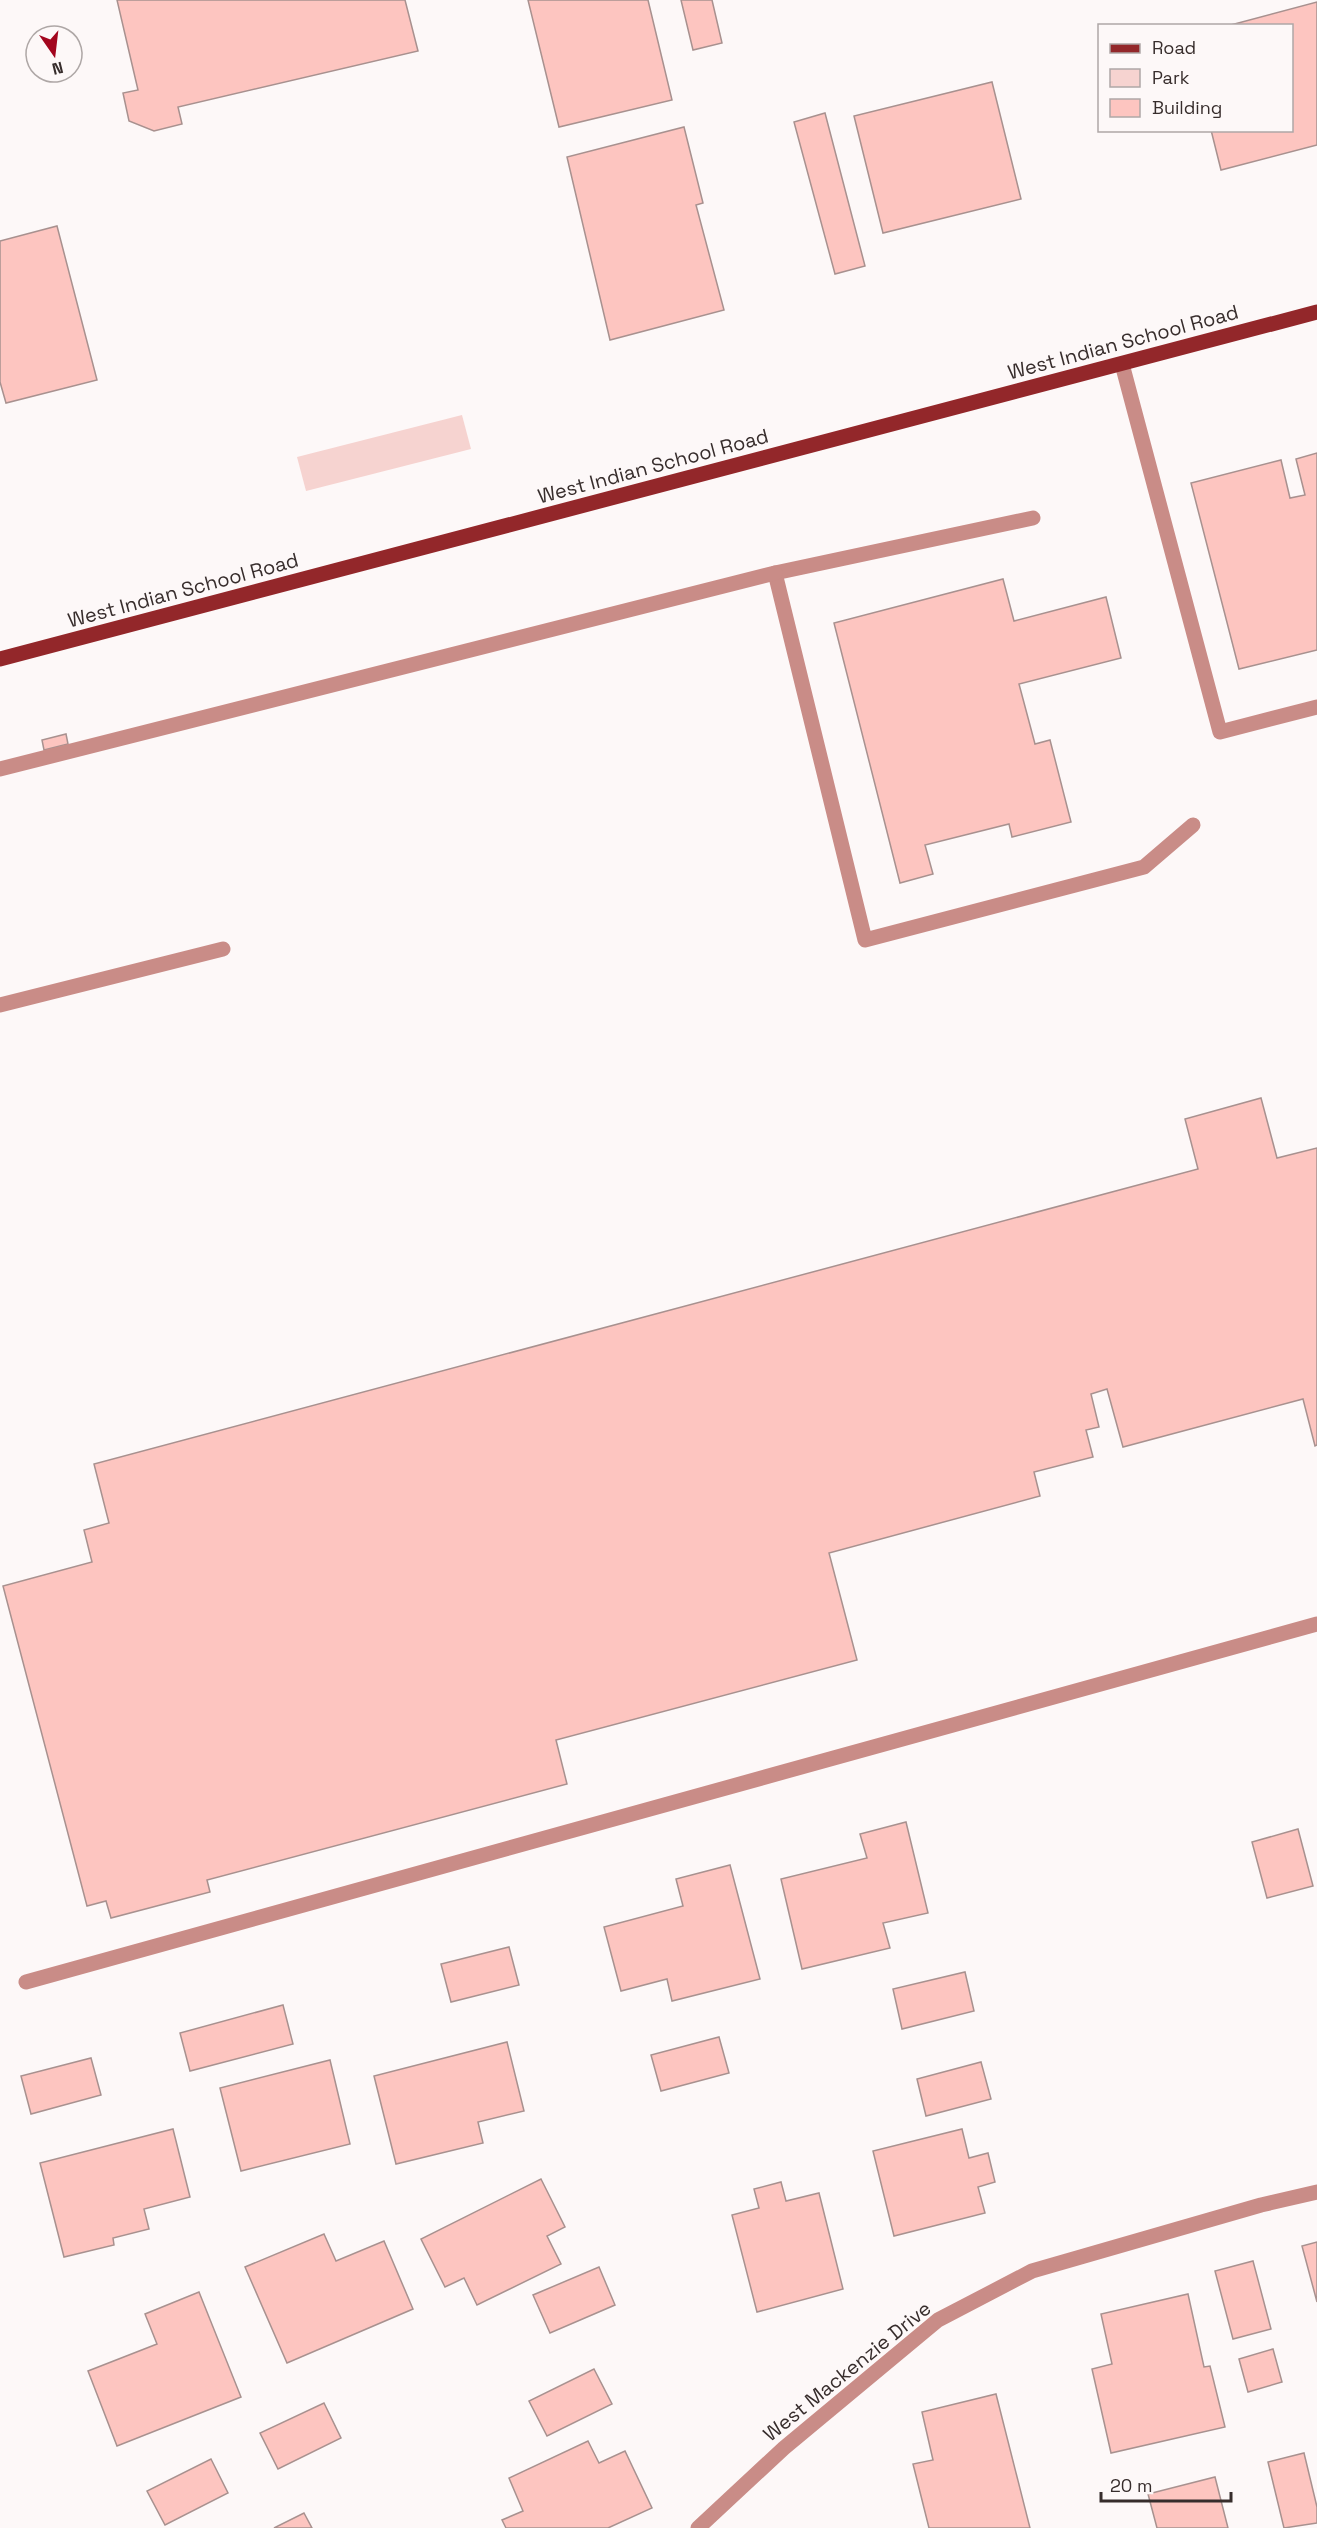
<svg xmlns="http://www.w3.org/2000/svg" width="1317" height="2528" font-family="'Space Grotesk',sans-serif">
  <style>
    .green { fill: #f6d3d0 }
    .building { fill: #fdc5c0; stroke: #a8918f; stroke-width: 1.5 }
    .lines { fill: none; stroke-linecap: round; stroke-linejoin: round }
    .minor { stroke: #c98c87; stroke-width: 15 }
    .major { stroke: #93272a; stroke-width: 15 }
    .labels { text-anchor: middle; stroke-width: 4.5; stroke-linejoin: round; paint-order: stroke }
    .street-label { font-size: 20px; fill: #372d2c; stroke: #fdf8f8 }
  </style>
  <rect width="100%" height="100%" fill="#fdf8f8"/>
  <polygon class="green" points="462,415 471,449 306,491 297,457"/>
  <g class="building">
    <polygon points="117,0 405,0 418,51 178,107 182,124 154,131 129,121 123,93 138,90"/>
    <polygon points="528,0 648,0 672,100 559,127"/>
    <polygon points="681,0 712,0 722,43 693,50"/>
    <polygon points="1317,2 1317,145 1221,170 1211,130 1292,130 1292,26 1227,26"/>
    <polygon points="992,82 1021,199 883,233 854,116"/>
    <polygon points="825,113 865,266 835,274 794,122"/>
    <polygon points="684,127 703,203 696,205 724,310 610,340 567,157"/>
    <polygon points="57,226 97,380 6,403 0,382 0,241"/>
    <polygon points="1317,453 1317,650 1239,669 1191,483 1281,460 1290,498 1305,495 1296,459"/>
    <polygon points="1003,579 1014,621 1106,597 1121,658 1019,684 1035,744 1050,740 1071,822 1012,837 1009,824 925,845 933,874 900,883 834,623"/>
    <polygon points="66,734 68,744 44,750 42,740"/>
    <polygon points="1261,1098 1277,1158 1317,1148 1317,1445 1315,1446 1303,1399 1123,1447 1107,1389 1091,1394 1099,1427 1086,1430 1093,1457 1034,1472 1040,1496 829,1553 857,1660 556,1740 567,1784 207,1880 210,1892 111,1918 106,1901 87,1906 3,1586 92,1562 84,1530 109,1523 94,1464 1198,1169 1185,1119"/>
    <polygon points="906,1822 928,1913 883,1923 890,1948 802,1969 781,1879 867,1858 860,1834"/>
    <polygon points="1298,1829 1313,1886 1267,1898 1252,1842"/>
    <polygon points="730,1865 760,1979 672,2001 667,1979 621,1991 604,1927 683,1906 676,1879"/>
    <polygon points="509,1947 519,1985 451,2002 441,1964"/>
    <polygon points="965,1972 974,2011 902,2029 893,1989"/>
    <polygon points="283,2005 293,2044 190,2071 180,2033"/>
    <polygon points="719,2037 729,2073 661,2091 651,2055"/>
    <polygon points="507,2042 524,2111 478,2122 483,2143 396,2164 374,2076"/>
    <polygon points="91,2058 101,2095 31,2114 21,2076"/>
    <polygon points="330,2060 350,2144 241,2171 220,2088"/>
    <polygon points="981,2062 991,2099 926,2116 917,2079"/>
    <polygon points="173,2129 190,2197 144,2209 149,2229 113,2238 114,2245 64,2257 40,2163"/>
    <polygon points="962,2129 969,2158 988,2153 995,2182 978,2187 985,2213 894,2236 873,2151"/>
    <polygon points="541,2179 565,2227 547,2236 561,2264 477,2305 464,2278 445,2287 421,2239"/>
    <polygon points="781,2182 786,2201 819,2193 843,2289 757,2312 732,2215 759,2208 754,2189"/>
    <polygon points="324,2234 336,2261 384,2241 413,2309 287,2363 245,2267"/>
    <polygon points="1317,2242 1317,2302 1302,2246"/>
    <polygon points="1253,2261 1271,2329 1233,2339 1215,2271"/>
    <polygon points="599,2267 615,2305 550,2333 533,2295"/>
    <polygon points="199,2292 241,2397 117,2446 88,2371 157,2344 145,2314"/>
    <polygon points="1188,2294 1204,2367 1210,2366 1225,2427 1111,2453 1092,2369 1112,2364 1101,2314"/>
    <polygon points="1273,2349 1282,2382 1248,2392 1239,2359"/>
    <polygon points="594,2369 612,2404 547,2436 529,2401"/>
    <polygon points="996,2394 1030,2528 929,2528 913,2464 933,2460 922,2412"/>
    <polygon points="324,2403 341,2438 278,2469 260,2433"/>
    <polygon points="588,2441 599,2463 625,2451 652,2508 608,2528 506,2528 502,2520 523,2511 509,2478"/>
    <polygon points="1304,2453 1317,2507 1317,2523 1284,2528 1268,2462"/>
    <polygon points="211,2459 228,2493 165,2525 147,2491"/>
    <polygon points="1215,2477 1228,2528 1157,2528 1148,2494"/>
    <polygon points="304,2513 312,2528 274,2528"/>
  </g>
  <g class="lines">
    <g class="minor">
      <polyline points="1122,364 1220,732 1317,707"/>
      <polyline points="1033,518 775,573 865,940 1144,867 1193,825"/>
      <polyline points="0,769 775,573"/>
      <polyline points="0,1005 223,949"/>
      <polyline points="26,1982 1317,1624"/>
      <polyline points="698,2528 784,2448 938,2320 1032,2271 1261,2205 1317,2192"/>
    </g>
    <polyline class="major" points="0,659 1317,312"/>
  </g>
  <g class="labels">
    <g class="street-label">
      <text transform="translate(1123 342) rotate(-15)" y="7">West Indian School Road</text>
      <text transform="translate(653 466) rotate(-15)" y="7">West Indian School Road</text>
      <text transform="translate(183 590) rotate(-15)" y="7">West Indian School Road</text>
      <text transform="translate(847 2371) rotate(-39)" y="7">West Mackenzie Drive</text>
    </g>
  </g>
  <rect x="1098" y="24" width="195" height="108" fill="#fdf8f8" stroke="#aea7a6" stroke-width="1.5"/>
  <rect x="1110" y="44" width="30" height="9" fill="#93272a" stroke="#aea7a6" stroke-width="1.5"/>
  <text x="1152" y="54" font-size="18" fill="#372d2c">Road</text>
  <rect x="1110" y="69" width="30" height="18" fill="#f6d3d0" stroke="#aea7a6" stroke-width="1.5"/>
  <text x="1152" y="84" font-size="18" fill="#372d2c">Park</text>
  <rect x="1110" y="99" width="30" height="18" fill="#fdc5c0" stroke="#aea7a6" stroke-width="1.5"/>
  <text x="1152" y="114" font-size="18" fill="#372d2c">Building</text>
  <g transform="translate(54 54) rotate(166)"><circle r="28" fill="#fdf8f8" stroke="#aea7a6" stroke-width="1.5"/>
  <path d="M0-4.5L10 22L0 15L-10 22Z" fill="#a3061e"/>
  <text y="-9" font-size="16" font-weight="bold" text-anchor="middle" fill="#372d2c">N</text>
  </g>
  <path d="M1101 2492v9h130v-9" fill="none" stroke="#372d2c" stroke-width="3"/>
  <text x="1110" y="2492" font-size="18" fill="#372d2c" stroke="#fdf8f8" stroke-width="4.5" paint-order="stroke">20 m</text>
</svg>
